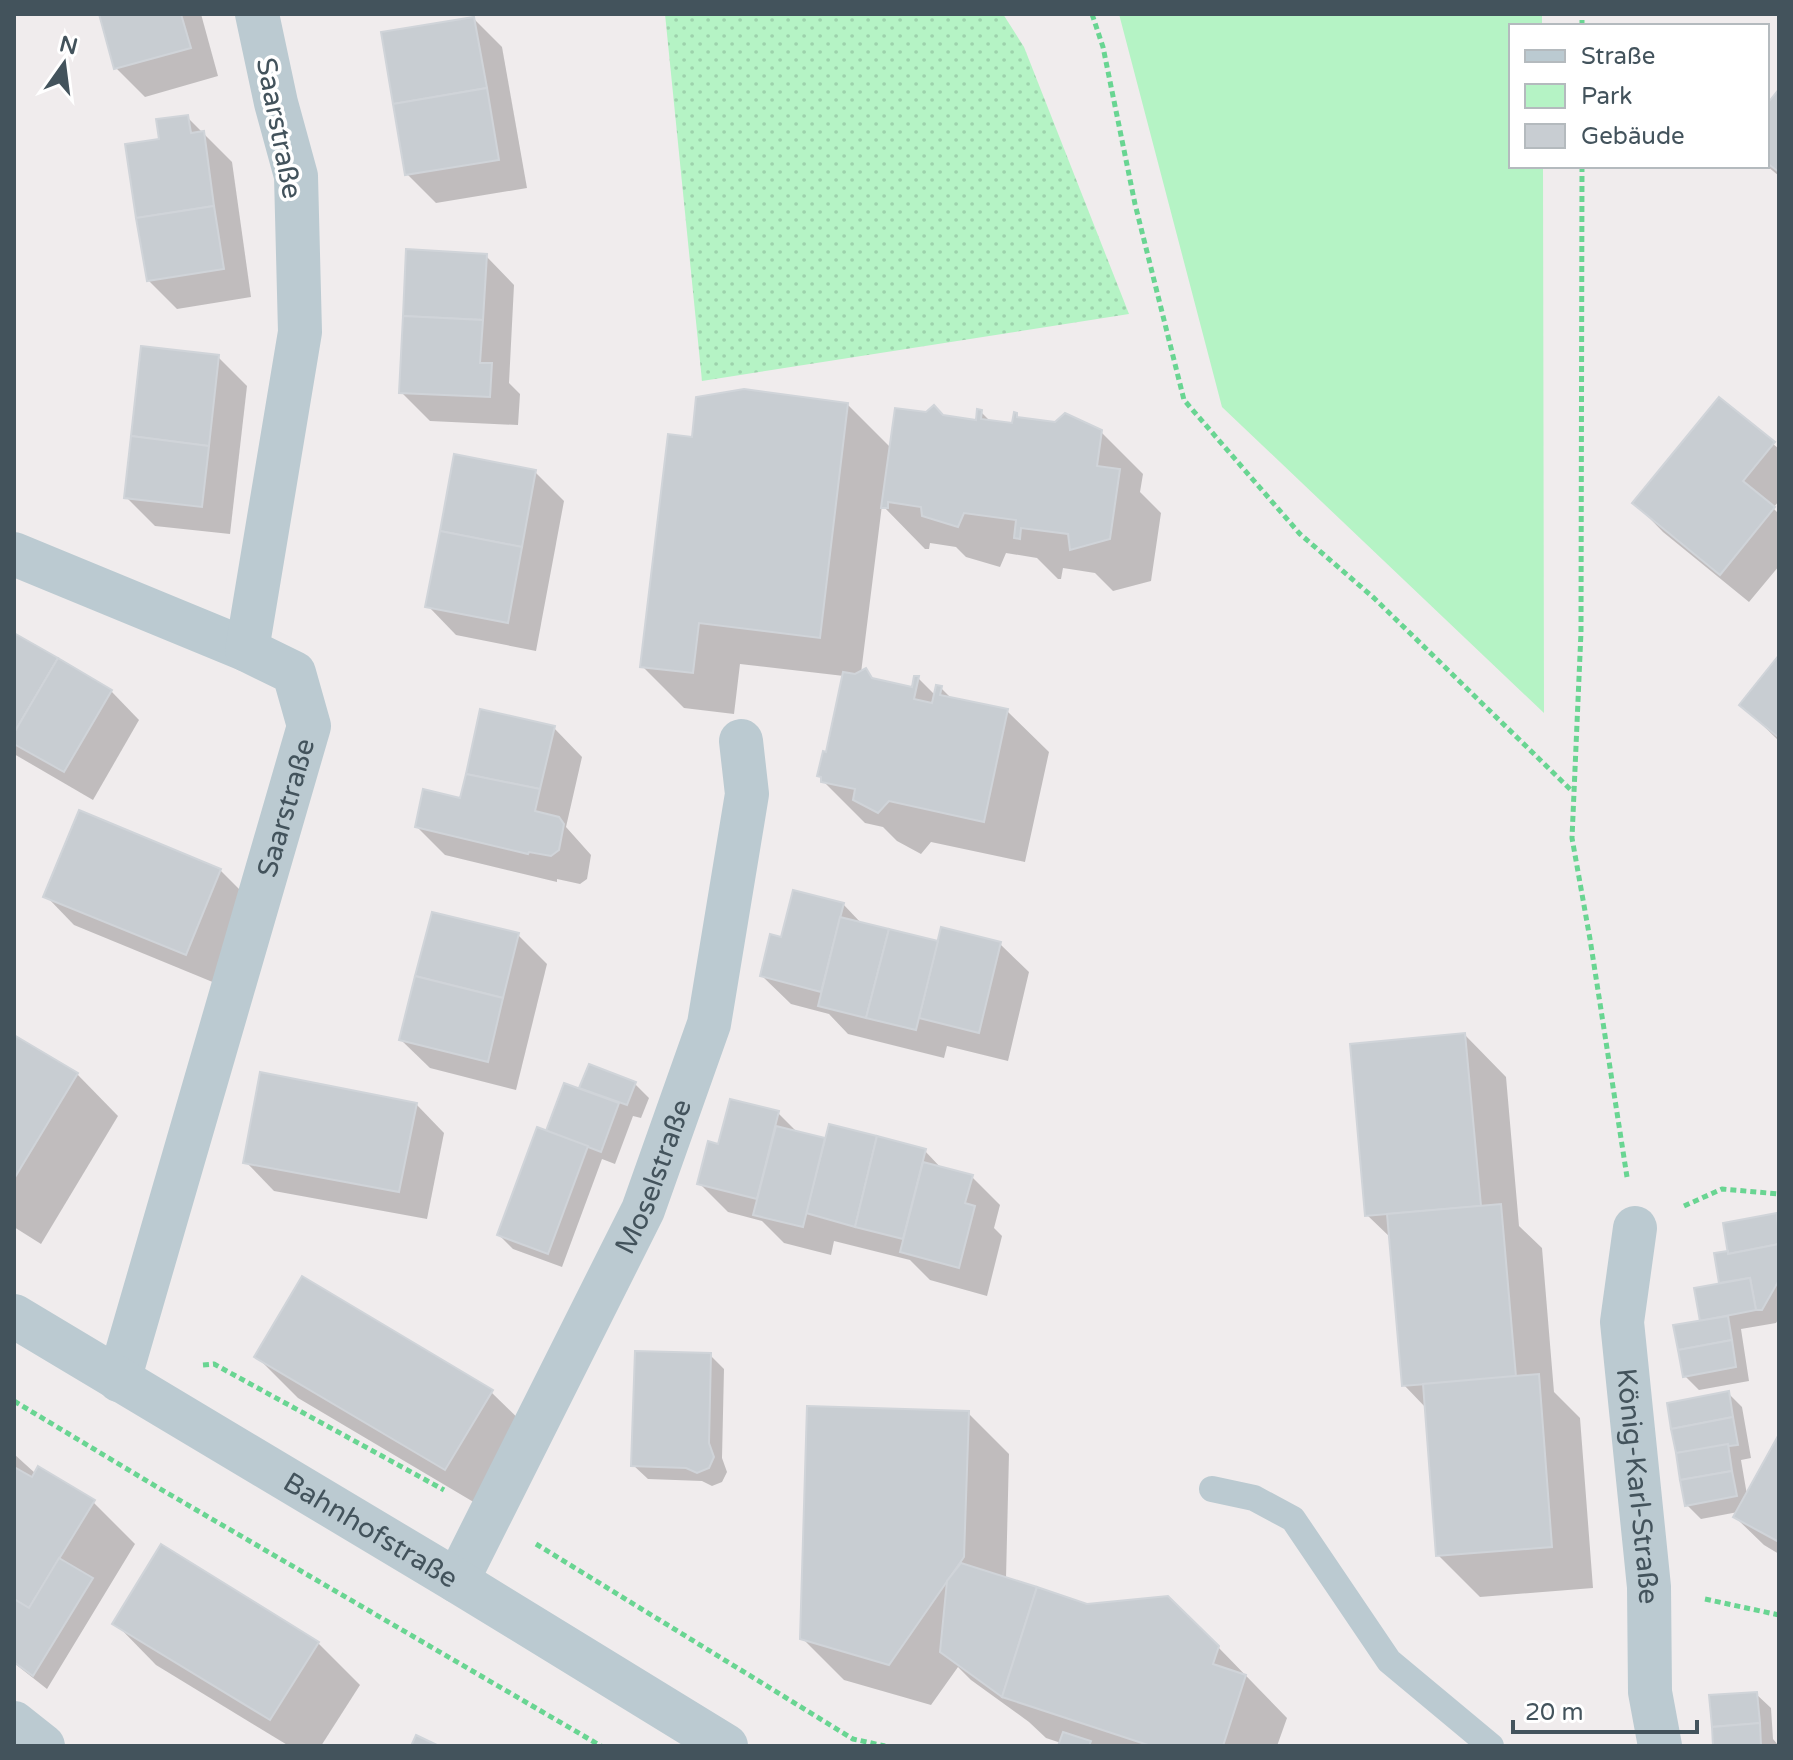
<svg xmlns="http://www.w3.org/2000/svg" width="1793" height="1760" font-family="'Varela Round',sans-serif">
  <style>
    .green { fill: #b5f3c5 }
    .garden { fill: url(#garden-dots) }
    .shadow { fill: #0003 }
    .building { fill: #c8cdd2; stroke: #d0d4d9; stroke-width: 2 }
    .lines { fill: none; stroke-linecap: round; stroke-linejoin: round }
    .path { stroke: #69d592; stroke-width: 5; stroke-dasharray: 6 4; stroke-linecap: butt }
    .service { stroke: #bbcad1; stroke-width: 26 }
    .minor { stroke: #bbcad1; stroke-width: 44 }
    .tertiary { stroke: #bbcad1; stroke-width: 44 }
    .labels { text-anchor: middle; stroke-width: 7; stroke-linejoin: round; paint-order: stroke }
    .street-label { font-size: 28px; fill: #43535c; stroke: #fff }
  </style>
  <defs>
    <pattern id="garden-dots" width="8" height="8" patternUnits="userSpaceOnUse" patternTransform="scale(2)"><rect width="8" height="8" fill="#b5f3c5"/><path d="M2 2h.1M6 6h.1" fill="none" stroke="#9dd2ac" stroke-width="1.8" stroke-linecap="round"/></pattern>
  </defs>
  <rect width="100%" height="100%" fill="#f0eced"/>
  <polygon class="green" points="1119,14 1542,14 1542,26 1511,26 1511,166 1543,166 1544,713 1222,407"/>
  <polygon class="garden" points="665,14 1003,14 1024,47 1129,314 702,381"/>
  <g class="shadow">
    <polygon points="101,14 201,14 218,76 145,97 116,68"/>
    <polygon points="474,19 502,47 527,188 436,203 407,174"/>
    <polygon points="1779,92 1779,176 1767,166 1767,107"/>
    <polygon points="187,117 232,162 251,297 177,309 148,280 161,141"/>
    <polygon points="486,256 514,285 509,383 520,394 518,425 430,421 401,392"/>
    <polygon points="218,357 247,386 230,534 155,526 126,497"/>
    <polygon points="1720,399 1779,449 1779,501 1773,508 1779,514 1779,566 1749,602 1663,532 1635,503"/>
    <polygon points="847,404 892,449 943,417 977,422 981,412 992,423 1101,432 1143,474 1140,492 1161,513 1151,581 1113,591 1095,573 1063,568 1061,579 1058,579 1037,558 1006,553 1000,567 966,557 956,547 930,543 929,549 925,549 882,505 861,673 866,671 876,681 913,689 918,678 936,696 941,688 953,700 1007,711 1049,752 1025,862 931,842 921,854 897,841 883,827 865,823 823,781 819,775 828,754 844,676 740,664 734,714 684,708 642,666 693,439"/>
    <polygon points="535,472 564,501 536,651 456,635 428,606"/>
    <polygon points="14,635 111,691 139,720 93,800 14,754"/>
    <polygon points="1779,659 1779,741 1741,704"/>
    <polygon points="554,728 582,757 566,827 591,855 587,879 580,884 557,879 557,882 445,855 417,827 462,800"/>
    <polygon points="220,870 249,899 215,983 74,925 46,896"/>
    <polygon points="843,904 862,924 940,943 1000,944 1029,972 1008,1061 947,1046 944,1058 848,1034 829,1014 791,1004 762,976 783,939"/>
    <polygon points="518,935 547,964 516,1090 430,1068 401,1040"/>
    <polygon points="1465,1035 1506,1077 1519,1226 1542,1248 1554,1392 1580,1418 1593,1588 1480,1597 1438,1555 1427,1409 1404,1385 1392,1239 1367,1215"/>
    <polygon points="14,1037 77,1074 118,1116 41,1244 14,1227"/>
    <polygon points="590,1067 635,1084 649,1098 641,1118 633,1116 615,1164 602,1159 562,1267 513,1249 499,1235 547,1133 580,1091"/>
    <polygon points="416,1104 444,1133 427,1219 274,1191 246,1162"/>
    <polygon points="778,1113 799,1134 827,1140 925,1151 943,1170 972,1177 1000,1205 994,1228 1002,1236 987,1296 930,1280 910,1260 834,1241 831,1255 784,1243 762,1221 728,1212 699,1183 719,1146"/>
    <polygon points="1776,1215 1779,1218 1779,1318 1776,1323 1741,1329 1749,1381 1699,1390 1685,1376 1703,1322 1721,1285 1716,1255 1731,1252"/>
    <polygon points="710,1355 724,1369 722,1458 727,1472 722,1482 712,1486 702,1481 648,1479 633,1465"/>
    <polygon points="256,1356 491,1392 533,1433 487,1510 298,1398"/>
    <polygon points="1728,1393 1742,1407 1751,1458 1741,1460 1747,1495 1779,1438 1779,1554 1764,1545 1735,1517 1738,1512 1701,1519 1687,1505"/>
    <polygon points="968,1413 1009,1454 1006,1579 1218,1647 1287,1718 1277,1746 1060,1746 1061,1743 1046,1738 1029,1722 971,1680 958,1667 931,1705 844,1680 802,1638"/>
    <polygon points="14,1454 36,1474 93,1502 135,1544 47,1689 14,1663"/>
    <polygon points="115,1623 318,1643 360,1685 321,1746 289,1746 156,1665"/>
    <polygon points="1756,1694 1771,1708 1773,1739 1779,1746 1715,1746"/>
  </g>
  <g class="building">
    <polygon points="99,14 181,14 191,48 114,69"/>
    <polygon points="474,17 487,88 393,104 381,32"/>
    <polygon points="487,88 499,160 405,175 393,104"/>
    <polygon points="1779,89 1779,172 1767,163 1767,104"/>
    <polygon points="188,115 191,133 204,131 214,206 136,218 125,144 159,139 156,119"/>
    <polygon points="214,206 224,269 147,281 136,218"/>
    <polygon points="406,249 487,254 483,320 403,316"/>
    <polygon points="403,316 483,320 480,363 492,363 490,397 399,393"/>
    <polygon points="141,346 219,355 209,446 131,436"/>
    <polygon points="744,389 848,403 820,638 699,623 693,673 640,667 668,434 692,437 696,397"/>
    <polygon points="1719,397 1775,442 1743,481 1775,507 1720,575 1632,503"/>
    <polygon points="934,405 943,415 976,420 977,409 982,410 981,419 1012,423 1014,412 1017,413 1017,417 1055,422 1065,413 1102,430 1097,466 1120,469 1110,539 1070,550 1068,534 1021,528 1020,539 1014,538 1016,520 964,513 958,527 922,516 921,507 888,502 888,508 881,508 895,408 926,412"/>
    <polygon points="131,436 209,446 202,507 124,498"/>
    <polygon points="454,454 536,470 522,547 440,531"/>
    <polygon points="440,531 522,547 508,623 425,607"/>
    <polygon points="14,633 58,658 14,733"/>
    <polygon points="1779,655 1779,738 1739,705"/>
    <polygon points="58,658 112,690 64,772 14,744 14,733"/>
    <polygon points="866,668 872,678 912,687 914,676 919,676 914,699 932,703 936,685 942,686 940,695 1008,709 984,822 889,801 878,813 853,800 855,789 821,782 821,777 817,776 823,751 826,752 843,672 855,674"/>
    <polygon points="480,709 555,726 540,789 466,774"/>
    <polygon points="466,774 540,789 535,811 559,817 564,824 559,850 551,856 529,852 528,854 415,827 423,789 460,798"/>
    <polygon points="79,810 221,869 186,955 43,897"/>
    <polygon points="793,890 844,903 821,992 760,976 770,934 781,937"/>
    <polygon points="432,912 519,933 503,998 415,976"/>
    <polygon points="840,917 889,929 866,1018 818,1006"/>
    <polygon points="941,927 1001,942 979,1033 919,1018"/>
    <polygon points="889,929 938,941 916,1030 866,1018"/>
    <polygon points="415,976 503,998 488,1062 399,1040"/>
    <polygon points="1465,1033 1481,1206 1365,1216 1350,1044"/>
    <polygon points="14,1035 78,1073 14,1179"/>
    <polygon points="589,1064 636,1082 627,1105 579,1088"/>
    <polygon points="260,1072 417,1103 399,1192 243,1163"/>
    <polygon points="564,1083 619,1103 601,1152 546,1131"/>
    <polygon points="730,1099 779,1111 757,1199 697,1184 708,1141 718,1144"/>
    <polygon points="829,1124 877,1136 855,1227 806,1213"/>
    <polygon points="776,1126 825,1138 803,1227 753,1215"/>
    <polygon points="537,1127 588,1146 548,1254 497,1235"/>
    <polygon points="877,1136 926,1149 903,1239 855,1227"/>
    <polygon points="923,1162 973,1175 965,1203 975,1206 959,1268 900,1252"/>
    <polygon points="1501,1204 1516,1377 1402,1386 1387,1214"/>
    <polygon points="1777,1213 1779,1244 1728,1254 1723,1223"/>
    <polygon points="1779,1244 1779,1280 1762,1310 1756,1310 1750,1278 1719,1283 1714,1253 1728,1251 1728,1254"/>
    <polygon points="302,1276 493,1390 445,1470 254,1357"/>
    <polygon points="1750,1278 1756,1310 1700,1321 1694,1288"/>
    <polygon points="1728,1316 1732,1340 1678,1350 1673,1325"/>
    <polygon points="1732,1340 1736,1367 1683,1377 1678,1350"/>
    <polygon points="635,1351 711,1353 709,1443 714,1457 709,1468 697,1473 686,1468 631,1466"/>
    <polygon points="1539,1374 1552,1547 1436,1556 1423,1384"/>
    <polygon points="1729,1391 1733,1417 1671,1429 1667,1403"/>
    <polygon points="807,1406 969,1411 964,1557 889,1665 800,1639"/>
    <polygon points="1733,1417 1738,1445 1676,1453 1671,1429"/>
    <polygon points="1779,1434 1779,1542 1733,1517"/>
    <polygon points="1728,1444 1732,1471 1680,1480 1676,1453"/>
    <polygon points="38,1466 95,1500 29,1608 14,1599 14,1467 32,1477"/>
    <polygon points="1732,1471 1737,1496 1685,1506 1680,1480"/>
    <polygon points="161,1544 319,1642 270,1720 112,1624"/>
    <polygon points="59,1558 93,1578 33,1676 14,1662 14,1599 29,1608"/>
    <polygon points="961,1563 1037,1587 1002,1697 940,1652 947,1581"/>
    <polygon points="1037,1587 1087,1604 1168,1596 1219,1646 1213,1664 1246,1675 1223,1746 1151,1746 1002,1697"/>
    <polygon points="1757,1692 1760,1723 1712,1727 1709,1695"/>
    <polygon points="1760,1723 1761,1746 1713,1746 1712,1727"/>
    <polygon points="1063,1732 1091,1741 1089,1746 1058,1746"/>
    <polygon points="416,1735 439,1746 411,1746"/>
  </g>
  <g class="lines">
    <g class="path">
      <polyline points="1092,14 1103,47 1135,204 1184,400 1300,534 1374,598 1573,792"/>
      <polyline points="1582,26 1582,14"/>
      <polyline points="1582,166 1581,632 1572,838 1590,939 1627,1177"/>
      <polyline points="1684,1206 1722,1189 1779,1194"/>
      <polyline points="203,1365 214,1364 444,1490"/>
      <polyline points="14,1401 157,1487 601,1746"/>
      <polyline points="536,1544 853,1739 885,1746"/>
      <polyline points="1705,1599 1779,1615"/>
    </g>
    <polyline class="service" points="1212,1489 1254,1498 1293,1519 1389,1661 1491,1746"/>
    <g class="minor">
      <polyline points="14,554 247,650"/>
      <path id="s1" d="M1635,1228L1622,1322L1649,1587L1650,1692L1660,1746"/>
      <path id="s2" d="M119,1380L309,726L294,673L247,650L300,332L296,176L276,103L257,14"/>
      <path id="s3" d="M457,1581L643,1210L709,1024L747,794L741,741"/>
      <polyline points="14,1723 43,1746"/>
    </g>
    <path class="tertiary" id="s4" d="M14,1316L457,1581L726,1746"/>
  </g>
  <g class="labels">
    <g class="street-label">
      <text transform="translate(280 128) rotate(79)" y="10">Saarstraße</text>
      <text dy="10" stroke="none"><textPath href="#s2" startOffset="596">Saarstraße</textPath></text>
      <text dy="10" stroke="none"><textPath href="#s3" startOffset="450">Moselstraße</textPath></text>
      <text dy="10" stroke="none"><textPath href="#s1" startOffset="260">König-Karl-Straße</textPath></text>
      <text dy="10" stroke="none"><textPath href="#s4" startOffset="416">Bahnhofstraße</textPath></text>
    </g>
  </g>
  <rect width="1793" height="1760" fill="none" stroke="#43535c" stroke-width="32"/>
  <rect x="1509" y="24" width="260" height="144" fill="#ffffff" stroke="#b4babe" stroke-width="2"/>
  <rect x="1525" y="50" width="40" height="12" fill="#bbcad1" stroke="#b4babe" stroke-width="2"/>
  <text x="1581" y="64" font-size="24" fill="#43535c">Straße</text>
  <rect x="1525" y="84" width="40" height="24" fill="#b5f3c5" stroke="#b4babe" stroke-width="2"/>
  <text x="1581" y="104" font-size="24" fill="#43535c">Park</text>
  <rect x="1525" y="124" width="40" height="24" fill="#c8cdd2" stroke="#b4babe" stroke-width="2"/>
  <text x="1581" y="144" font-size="24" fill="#43535c">Gebäude</text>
  <g transform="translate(64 64) rotate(14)" stroke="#ffffff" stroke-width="6" paint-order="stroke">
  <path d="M0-6L14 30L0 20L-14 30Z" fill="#43535c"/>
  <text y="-12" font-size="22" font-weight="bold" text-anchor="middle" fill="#43535c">N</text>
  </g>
  <path d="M1513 1720v12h184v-12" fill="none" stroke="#43535c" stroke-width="4"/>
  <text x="1525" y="1720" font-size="24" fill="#43535c" stroke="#ffffff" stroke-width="6" paint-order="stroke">20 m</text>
</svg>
